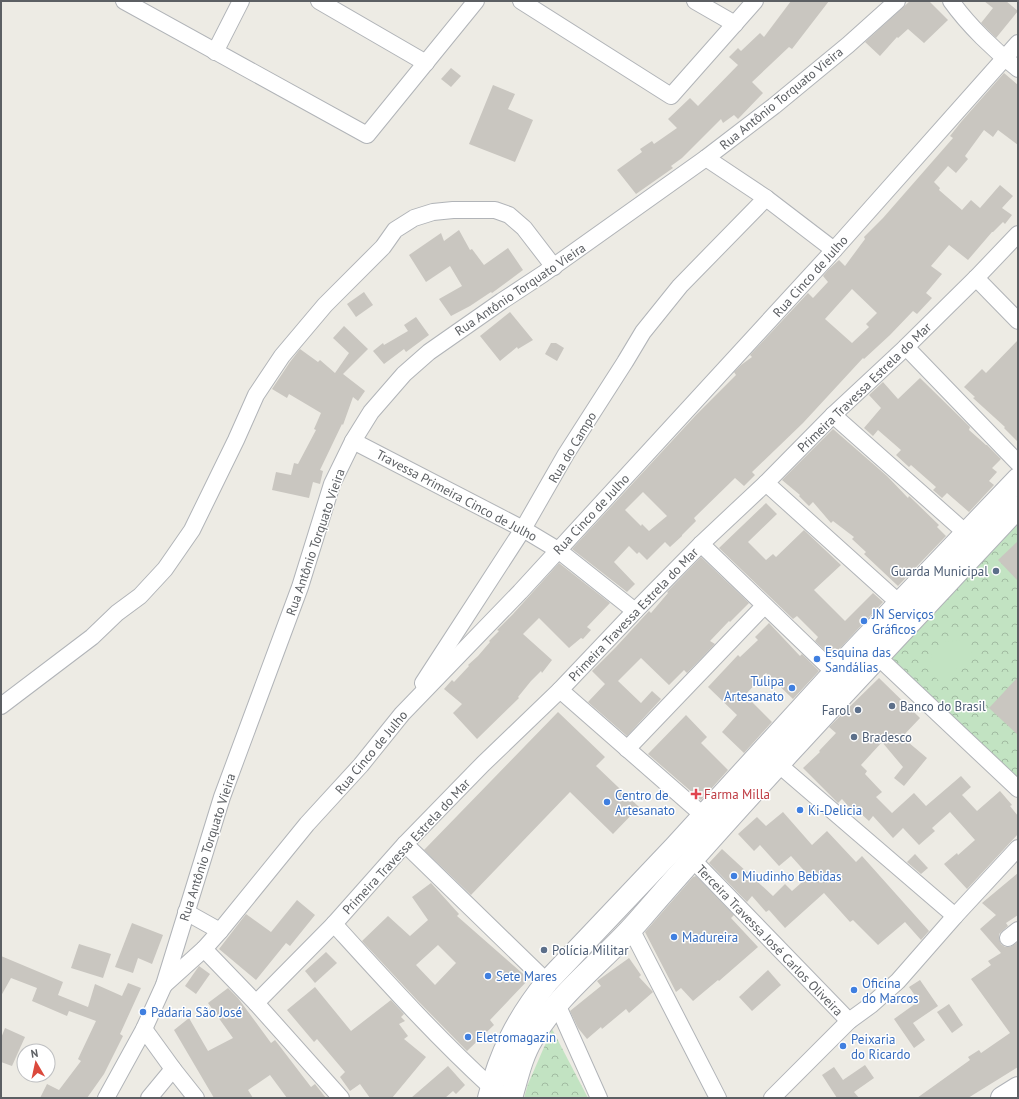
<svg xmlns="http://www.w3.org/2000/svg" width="1019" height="1099" font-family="'PT Sans',sans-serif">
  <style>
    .forest { fill: url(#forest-crowns) }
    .pitch { fill: #c2e3c2 }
    .building { fill: #c9c6c0; fill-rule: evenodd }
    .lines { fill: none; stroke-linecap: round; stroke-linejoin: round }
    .minor-casing { stroke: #b1b4b8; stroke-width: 18 }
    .secondary-casing { stroke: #b0b3b8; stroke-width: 24 }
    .minor { stroke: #fff; stroke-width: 16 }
    .secondary { stroke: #fff; stroke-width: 22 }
    .service-dot { fill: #5c6f8a; stroke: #fff; stroke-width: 1.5 }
    .shop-dot { fill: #3f7fe0; stroke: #fff; stroke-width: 1.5 }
    .health-dot { fill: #e0444e; stroke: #fff; stroke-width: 1.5 }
    .labels { text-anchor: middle; stroke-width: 3; stroke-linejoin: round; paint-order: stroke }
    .street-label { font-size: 13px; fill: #5c5f63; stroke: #fff }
    .service-label { font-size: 13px; fill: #4e5e75; stroke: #fff; text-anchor: start }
    .shop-label { font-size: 13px; fill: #366cbe; stroke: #fff; text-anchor: start }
    .health-label { font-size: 13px; fill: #be3a42; stroke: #fff; text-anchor: start }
  </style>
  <defs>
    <pattern id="forest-crowns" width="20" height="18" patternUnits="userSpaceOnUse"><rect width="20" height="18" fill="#c2e3c2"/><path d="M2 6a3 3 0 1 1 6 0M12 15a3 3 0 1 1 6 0" fill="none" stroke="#a1bba1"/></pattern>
  </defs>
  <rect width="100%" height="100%" fill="#edebe4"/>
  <g class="forest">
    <polygon points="1018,515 1018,782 886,654"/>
    <polygon points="552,1029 588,1098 524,1098 528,1084"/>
  </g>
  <polygon class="pitch" points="960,640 972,652 942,684 929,671 932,654 945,642"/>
  <g class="building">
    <polygon points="791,1 829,1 792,49 789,47 752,82 763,93 738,119 734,115 723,123 721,119 682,158 671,166 673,168 636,194 617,170 642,152 640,149 652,141 654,144 677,128 668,119 690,98 698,106 738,65 729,57 738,48 741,51 760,33 764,37"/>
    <polygon points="910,1 929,1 948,20 924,43 908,29 898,38 897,37 880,56 865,42"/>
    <polygon points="984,1 1006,1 1018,11 996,38 981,23 993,8"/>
    <polygon points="451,68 461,76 451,87 441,79"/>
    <path d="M1004,73L1018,85V145L998,130L993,137L984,130L965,156L968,159L956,173L948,166L934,182L940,188L939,190L962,210L971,200L980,208L1000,185L1013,196L1002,208L1012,215L1005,224L1003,222L993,232H992L968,260L949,245L931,266L942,274L926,293L932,298L917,314L913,311L890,335L864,359L863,358L803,423L752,472L755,475L744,486L735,478L694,518L696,521L682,535V536L670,547L665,542L647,560L639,552L637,554L629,546L614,562L635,584L627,592L572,549L696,415L736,375L734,372L741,365L752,357L750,355L808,293L813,298L828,282L823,276L828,270L839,260L845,266L865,239L864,237L883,218L953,138L950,136L961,122ZM852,289L877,313L866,324L869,327L852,343L825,319ZM643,492L667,516L649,531L642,524L641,526L625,510Z"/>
    <polygon points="493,85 515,94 508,109 533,120 515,162 469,144"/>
    <polygon points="459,230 470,250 472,249 484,265 508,248 523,270 492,293 491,292 470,306 451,316 439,299 462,286 450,266 426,282 409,255 441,233 444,241"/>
    <polygon points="364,292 373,305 356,317 347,304"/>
    <polygon points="510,312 533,340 518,349 517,347 500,361 480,336"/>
    <polygon points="416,317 429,335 406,352 404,349 384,364 373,351 383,343 384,345 408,331 404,325"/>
    <polygon points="344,326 368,349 343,374 365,391 358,401 353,397 343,425 342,424 320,470 323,471 320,484 313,482 309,498 272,490 276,472 291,475 294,463 298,464 316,430 314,429 321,413 289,394 287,398 272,389 290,362 300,349 318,362 320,360 335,373 349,353 333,338"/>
    <polygon points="1018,340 1018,442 1004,428 1005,427 973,398 975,397 964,387 982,369 986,373"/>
    <polygon points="551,343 556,343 564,348 557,361 545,354"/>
    <polygon points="920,378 970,427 969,430 986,445 987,445 1001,459 992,468 997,472 989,481 994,485 969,512 947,493 942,498 933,490 936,487 911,465 909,467 896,455 901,450 878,430 873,436 864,428 881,408 869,395 883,382 898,399"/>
    <polygon points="833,429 887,476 908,498 909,496 939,525 937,527 946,536 898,586 864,554 866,552 852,539 854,537 833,521 831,523 813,502 809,506 799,496 800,495 782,480"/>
    <polygon points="766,503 777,514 748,542 766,560 773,554 776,557 804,530 841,565 814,590 845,621 873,593 883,602 832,657 815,641 818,637 797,616 793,619 719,548"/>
    <polygon points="1018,541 1018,581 998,560"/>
    <polygon points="701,557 749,603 730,622 729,621 710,641 715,644 687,673 684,670 669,685 641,658 618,681 641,703 652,691 661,699 627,736 588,702 605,684 592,671 616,647 649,611 651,613 668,593 667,592"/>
    <polygon points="559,563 610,603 587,627 591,630 583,639 581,638 569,648 539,618 523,634 552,660 542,673 541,671 531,681 518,697 519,698 477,739 453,713 462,704 444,689 452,680 454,682 469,666 468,665 478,656 490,642 489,641 499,631 497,630 513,614"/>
    <polygon points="769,623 800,656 802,654 819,671 793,699 766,673 745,695 772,722 744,753 722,732 737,715 708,687 738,655 740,657 758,640 755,637"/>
    <polygon points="1018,677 1018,735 989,708"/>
    <polygon points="879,678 920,718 902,737 927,758 904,786 894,778 903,767 882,742 861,765 867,771 865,774 882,792 876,797 892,813 914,793 926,806 961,776 971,787 962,795 977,811 1000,791 1012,805 1010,806 1018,816 1018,834 967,889 944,864 957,853 958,855 975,840 950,812 932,828 935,831 919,845 903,828 893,838 873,816 869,821 859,812 856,815 842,799 838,803 803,768 820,752 819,751 836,733 829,727"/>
    <polygon points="558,712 605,757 596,766 639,807 613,834 570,792 471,895 424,850"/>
    <polygon points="686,715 707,737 701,743 728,770 701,800 648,754"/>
    <polygon points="783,812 812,845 827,831 856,862 862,856 929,931 921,940 905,922 878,945 853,920 850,922 824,893 785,928 769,910 766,912 752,896 747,902 709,863 722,849 773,896 785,884 792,891 809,876 791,856 779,866 760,845 754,851 738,834 757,817 766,826"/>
    <polygon points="915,854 928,868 921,874 907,862"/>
    <polygon points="1018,873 1018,915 1006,923 1008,926 999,934 999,939 1001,944 1005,947 1010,947 1018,942 1018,1067 968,1098 917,1098 970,1060 968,1057 979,1050 981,1053 1010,1033 971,979 991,965 988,961 1001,953 980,929 996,915 982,903"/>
    <polygon points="696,876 734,915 731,918 758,947 719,981 718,980 693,1001 681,988 676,992 645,932 693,877"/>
    <path d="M431,883L459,914L457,916L529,979L490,1020L494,1025L467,1051L418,1001L362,941L388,916L410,936L428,920L412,897ZM438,945L456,963L435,985L416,965Z"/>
    <polygon points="297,900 315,915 290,946 286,943 256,980 219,949 246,914 271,932"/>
    <polygon points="132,923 163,935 152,964 138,958 133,973 115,967"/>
    <polygon points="79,944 111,954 103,978 71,968"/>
    <polygon points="326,952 337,963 315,983 305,971"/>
    <polygon points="1,956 63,982 58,995 88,1007 95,984 122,996 128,983 141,988 120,1034 123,1036 104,1074 87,1098 40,1098 47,1084 59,1090 81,1061 78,1059 96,1021 69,1011 67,1016 32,1001 37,988 11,978 1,996"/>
    <polygon points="629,958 641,975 639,977 653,992 629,1013 626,1009 602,1029 601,1027 587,1039 578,1028 570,1011 601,986 597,981"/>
    <polygon points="199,966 210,974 196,994 185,986"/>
    <polygon points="768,970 781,985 752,1011 739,997"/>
    <polygon points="920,980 938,1006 913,1023 925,1040 914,1048 894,1019 919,1001 909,987"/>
    <polygon points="315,987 351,1031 391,1000 404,1014 401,1017 405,1021 399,1024 408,1036 404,1039 426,1057 392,1098 370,1098 360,1084 350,1091 340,1077 345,1072 317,1039 314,1042 287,1010"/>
    <polygon points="228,988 238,998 271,1043 275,1040 311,1087 315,1084 326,1098 287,1098 270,1075 248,1090 253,1098 214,1098 174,1030 189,1018 208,1051 233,1038 208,1003"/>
    <polygon points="949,1004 963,1025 952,1033 937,1012"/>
    <polygon points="5,1028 25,1037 12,1066 1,1062 1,1038"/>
    <polygon points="865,1065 874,1078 854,1092 859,1098 837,1098 822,1075 834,1067 843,1080"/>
    <polygon points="448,1066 465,1085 456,1094 453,1091 445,1098 411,1098"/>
  </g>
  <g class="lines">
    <defs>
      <g id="minor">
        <polyline points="124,1 367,135 476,1"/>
        <polyline points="319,1 426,63"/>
        <polyline points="521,1 671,96 755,1"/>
        <polyline points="695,1 735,24"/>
        <path d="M951,1C968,25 995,51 1018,69"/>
        <polyline points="215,52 241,1"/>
        <polyline points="706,158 766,198 834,250"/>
        <polyline points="976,278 1018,321"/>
        <polyline points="906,347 1018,463"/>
        <polyline points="833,415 966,533"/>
        <polyline points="353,441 523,529 558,550 635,611"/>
        <polyline points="766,483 907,610"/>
        <polyline points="701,544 835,673"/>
        <polyline points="878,657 1018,789"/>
        <polyline points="423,683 523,529 566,454 625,362 643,332 680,286 766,198"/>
        <polyline points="560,690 712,823"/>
        <polyline points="1,706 92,637 117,613 140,596 165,569 192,530 236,440 256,395 282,356 325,305 383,247 395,230 414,218 433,212 453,210 495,210 509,215 524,228 554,267"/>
        <polyline points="627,749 764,606"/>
        <polyline points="778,764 955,916"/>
        <polyline points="405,844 547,982"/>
        <polyline points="692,859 849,1021"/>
        <polyline points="186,912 220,931"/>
        <path d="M334,924C385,980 436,1037 492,1088"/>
        <polyline points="631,929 718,1098"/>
        <polyline points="1008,938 1018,930"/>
        <polyline points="204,949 256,1003 341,1098"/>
        <polyline points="164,985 204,949 220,931 307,824 361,765 402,714 520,592 834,250 1018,43"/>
        <polyline points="256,1003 334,924 405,844 483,764 560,690 635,611 701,544 766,483 833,415 906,347 976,278 1018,234"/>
        <polyline points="557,1004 599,1098"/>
        <polyline points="144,1029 173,1069 196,1098"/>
        <polyline points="106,1098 144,1029 164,985 222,797 300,587 332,484 353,441 371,412 404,374 429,352 502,301 543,274 706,158 774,106 848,45 897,1"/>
        <polyline points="149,1098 173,1069"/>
        <polyline points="772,1098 849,1021 871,1005 898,981 955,916 1018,848"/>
      </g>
      <g id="secondary">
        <path d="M489,1098C500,1053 518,1018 547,982L675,847L854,651L1018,479"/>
        <path d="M511,1098C517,1078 521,1057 532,1039C559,992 605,960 640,919C762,778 891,643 1018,507"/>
        <polyline points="1002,1098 1018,1088"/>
      </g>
    </defs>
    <use href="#minor" class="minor-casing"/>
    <use href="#secondary" class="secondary-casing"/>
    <use href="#minor" class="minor"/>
    <use href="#secondary" class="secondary"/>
  </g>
  <g class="service-dot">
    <circle cx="996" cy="571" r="4"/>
    <circle cx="892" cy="706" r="4"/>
    <circle cx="858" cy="710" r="4"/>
    <circle cx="854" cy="737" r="4"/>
    <circle cx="544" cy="950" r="4"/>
  </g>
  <g class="shop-dot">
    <circle cx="864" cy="621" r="4"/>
    <circle cx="817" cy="659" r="4"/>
    <circle cx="792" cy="688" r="4"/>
    <circle cx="607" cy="802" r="4"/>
    <circle cx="800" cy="810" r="4"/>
    <circle cx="734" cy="876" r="4"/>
    <circle cx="674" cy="937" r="4"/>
    <circle cx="488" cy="976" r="4"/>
    <circle cx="854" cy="990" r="4"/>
    <circle cx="143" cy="1012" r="4"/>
    <circle cx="468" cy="1037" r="4"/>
    <circle cx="843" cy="1046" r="4"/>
  </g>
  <path class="health-dot" d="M694 788h4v4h4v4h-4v4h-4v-4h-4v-4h4z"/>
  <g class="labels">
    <g class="street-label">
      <text transform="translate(781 98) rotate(-39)" y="5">Rua Antônio Torquato Vieira</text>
      <text transform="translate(810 276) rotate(-48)" y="5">Rua Cinco de Julho</text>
      <text transform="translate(520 289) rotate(-34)" y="5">Rua Antônio Torquato Vieira</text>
      <text transform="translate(864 387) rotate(-44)" y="5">Primeira Travessa Estrela do Mar</text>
      <text transform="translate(572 447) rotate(-59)" y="5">Rua do Campo</text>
      <text transform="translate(457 495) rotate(28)" y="5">Travessa Primeira Cinco de Julho</text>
      <text transform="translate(591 514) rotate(-47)" y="5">Rua Cinco de Julho</text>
      <text transform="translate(315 542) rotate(-71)" y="5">Rua Antônio Torquato Vieira</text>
      <text transform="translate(633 614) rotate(-46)" y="5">Primeira Travessa Estrela do Mar</text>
      <text transform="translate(371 752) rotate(-50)" y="5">Rua Cinco de Julho</text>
      <text transform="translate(406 846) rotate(-47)" y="5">Primeira Travessa Estrela do Mar</text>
      <text transform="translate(207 847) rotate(-72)" y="5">Rua Antônio Torquato Vieira</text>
      <text transform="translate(770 940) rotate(46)" y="5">Terceira Travessa José Carlos Oliveira</text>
    </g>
    <g class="service-label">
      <text x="988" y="576" text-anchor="end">Guarda Municipal</text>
      <text x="900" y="711">Banco do Brasil</text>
      <text x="850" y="715" text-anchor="end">Farol</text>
      <text x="862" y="742">Bradesco</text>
      <text x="552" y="955">Polícia Militar</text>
    </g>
    <g class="shop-label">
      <text x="872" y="619">JN Serviços<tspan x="872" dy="15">Gráficos</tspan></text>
      <text x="825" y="657">Esquina das<tspan x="825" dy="15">Sandálias</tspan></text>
      <text x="784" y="686" text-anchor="end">Tulipa<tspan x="784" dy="15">Artesanato</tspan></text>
      <text x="615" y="800">Centro de<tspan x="615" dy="15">Artesanato</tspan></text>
      <text x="808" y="815">Ki-Delicia</text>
      <text x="742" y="881">Miudinho Bebidas</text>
      <text x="682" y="942">Madureira</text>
      <text x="496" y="981">Sete Mares</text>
      <text x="862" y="988">Oficina<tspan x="862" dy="15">do Marcos</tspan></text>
      <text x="151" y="1017">Padaria São José</text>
      <text x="476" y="1042">Eletromagazin</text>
      <text x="851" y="1044">Peixaria<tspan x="851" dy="15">do Ricardo</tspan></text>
    </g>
    <g class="health-label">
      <text x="704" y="799">Farma Milla</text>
    </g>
  </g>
  <rect width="1019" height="1099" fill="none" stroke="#5c5f63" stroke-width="4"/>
  <g transform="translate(36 1063) rotate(351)"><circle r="19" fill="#ffffff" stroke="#bebfc1"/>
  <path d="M0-3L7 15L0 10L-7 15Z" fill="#db493c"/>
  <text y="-6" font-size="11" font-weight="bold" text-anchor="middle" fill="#5c5f63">N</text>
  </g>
</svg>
